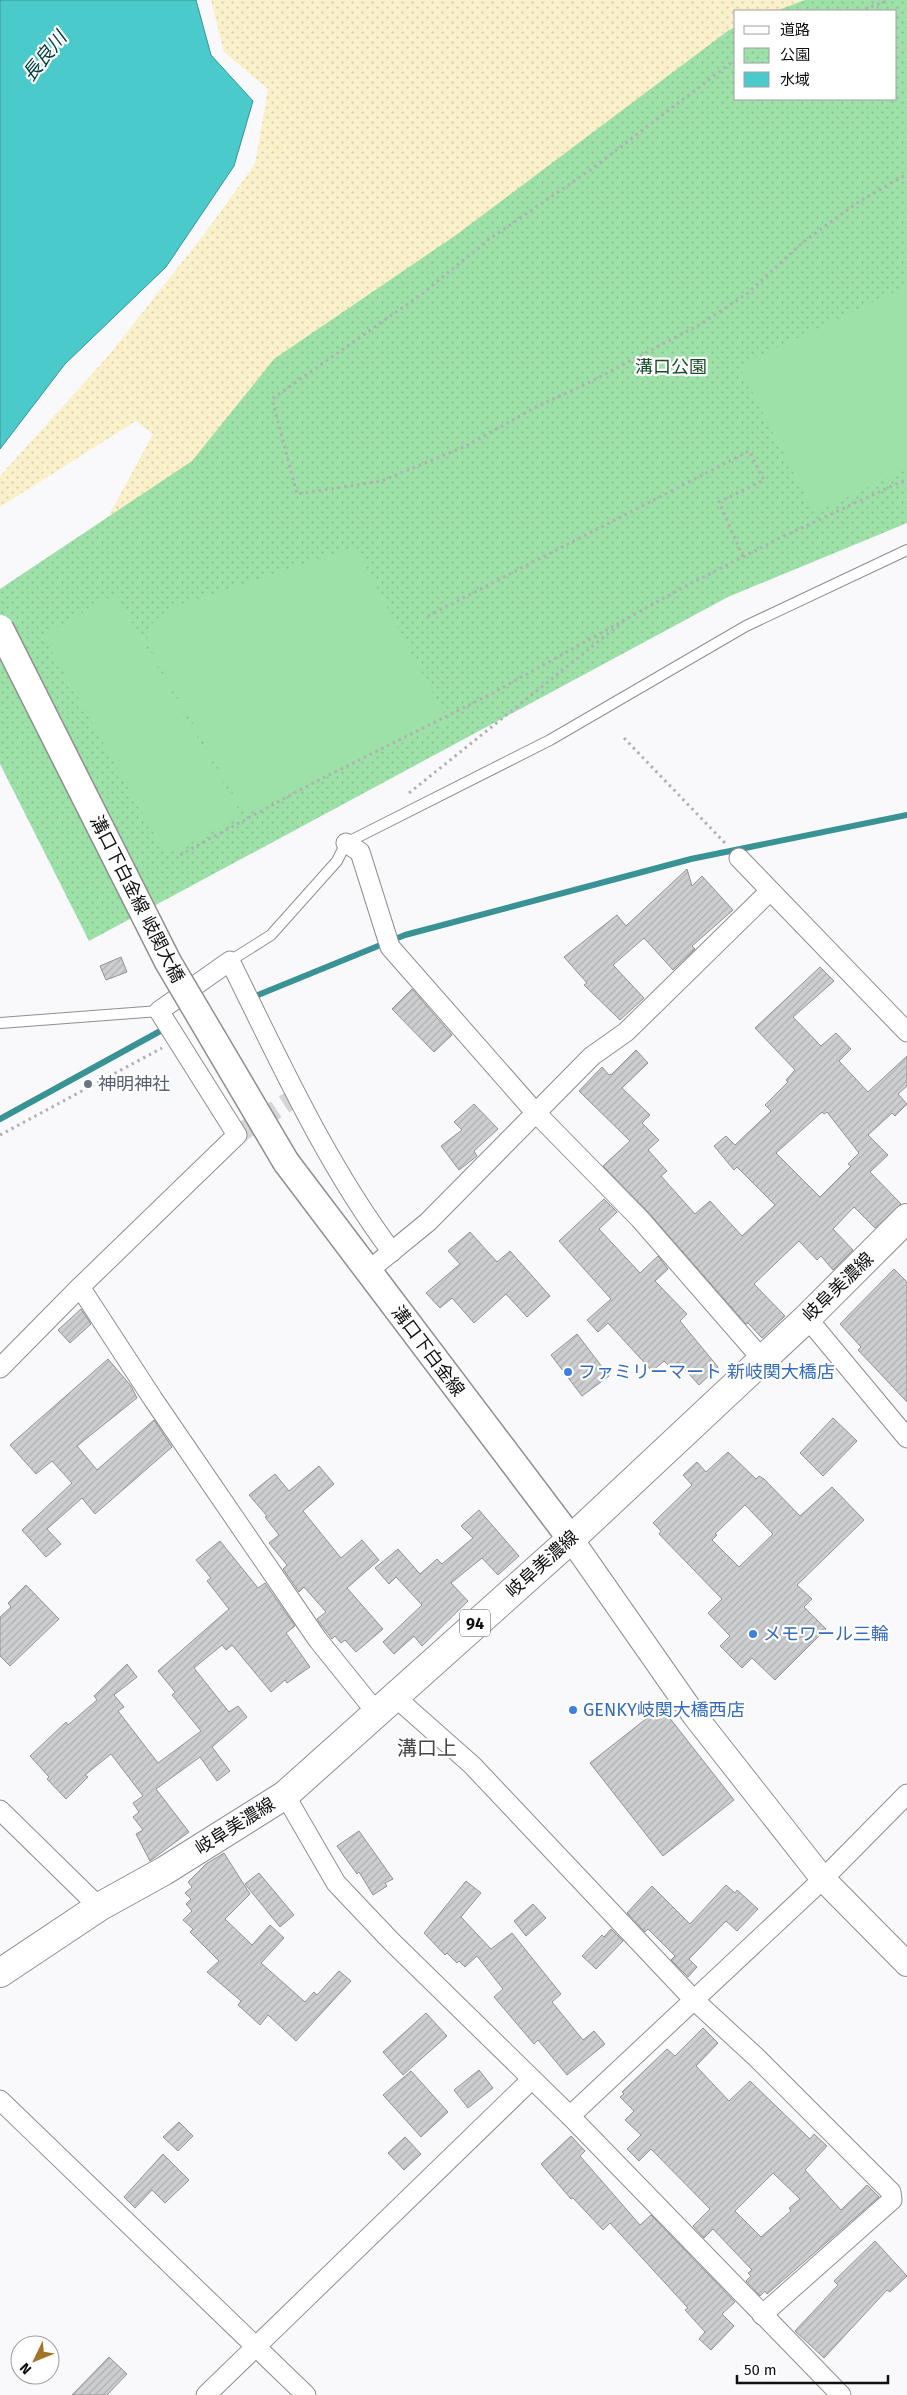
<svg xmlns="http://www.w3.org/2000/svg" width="907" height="2395" font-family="'Fira Sans','Noto Sans JP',sans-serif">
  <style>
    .sand { fill: url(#sand-dots) }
    .park { fill: url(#park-dots) }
    .pitch { fill: #9de1a9 }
    .water { fill: #4bcacc; stroke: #399294 }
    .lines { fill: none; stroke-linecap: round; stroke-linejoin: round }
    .stream { stroke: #399294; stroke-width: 6 }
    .building { fill: url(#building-hatch); stroke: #939394; fill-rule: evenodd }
    .minor-tunnel { stroke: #d6d6d8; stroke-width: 19; stroke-dasharray: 19 9; stroke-linecap: butt }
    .service-casing { stroke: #8f8f90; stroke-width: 12 }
    .minor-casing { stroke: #8f8f90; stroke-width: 21 }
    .tertiary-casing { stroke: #8f8f90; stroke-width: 26 }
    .secondary-casing { stroke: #8f8f90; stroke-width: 29 }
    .primary-casing { stroke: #8f8f90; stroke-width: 30 }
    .path { stroke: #b1b1b2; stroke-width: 3; stroke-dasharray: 2.5 4; stroke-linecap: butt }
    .service { stroke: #fff; stroke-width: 10 }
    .minor { stroke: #fff; stroke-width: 19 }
    .tertiary { stroke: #fff; stroke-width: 24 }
    .secondary { stroke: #fff; stroke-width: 26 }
    .primary { stroke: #fff; stroke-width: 28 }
    .secondary-bridge-casing { stroke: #8f8f90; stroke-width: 29; stroke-linecap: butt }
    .secondary-bridge { stroke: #fff; stroke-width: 26 }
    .worship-dot { fill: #6b7280; stroke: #fff; stroke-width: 2 }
    .shop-dot { fill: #3f7fe0; stroke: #fff; stroke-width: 2 }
    .labels { text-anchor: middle; stroke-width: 4.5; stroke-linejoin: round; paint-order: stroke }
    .shield { fill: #fff; stroke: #585858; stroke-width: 1 }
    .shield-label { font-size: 16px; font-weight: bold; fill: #101010 }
    .park-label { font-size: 18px; fill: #1a4d28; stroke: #fff }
    .street-label { font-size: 18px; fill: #101010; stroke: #fff }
    .worship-label { font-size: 18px; fill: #5b616d; stroke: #fff; text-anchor: start }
    .shop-label { font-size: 18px; fill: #366cbe; stroke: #fff; text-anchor: start }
    .water-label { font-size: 19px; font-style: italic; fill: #034041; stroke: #fff }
    .quarter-label { font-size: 20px; fill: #474748; stroke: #fff }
  </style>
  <defs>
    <pattern id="sand-dots" width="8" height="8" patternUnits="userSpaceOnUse" patternTransform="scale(1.25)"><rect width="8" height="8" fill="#faf0ca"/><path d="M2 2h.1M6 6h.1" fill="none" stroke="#d5cdac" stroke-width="1.8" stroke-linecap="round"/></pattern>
    <pattern id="park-dots" width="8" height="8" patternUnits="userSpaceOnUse" patternTransform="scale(1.25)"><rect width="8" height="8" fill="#9de1a9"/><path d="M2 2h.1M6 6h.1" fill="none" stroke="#86c090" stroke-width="1.8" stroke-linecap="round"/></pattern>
    <pattern id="building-hatch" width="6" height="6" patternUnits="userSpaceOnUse" patternTransform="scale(1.25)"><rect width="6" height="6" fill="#cdcecf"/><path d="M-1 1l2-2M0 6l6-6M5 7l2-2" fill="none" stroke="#afb0b1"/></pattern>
  </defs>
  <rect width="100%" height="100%" fill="#f9f9fb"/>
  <polygon class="sand" points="211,0 813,0 807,11 736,11 736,99 82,565 153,434 136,421 0,507 0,476 109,355 205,233 255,164 268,89 224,52"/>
  <polygon class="park" points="805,0 907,0 907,523 728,597 89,941 0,764 0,589 192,461 274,359 456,235 729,30 736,27 736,99 896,99 896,11 776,11"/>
  <g class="pitch">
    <polygon points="907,286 907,469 814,513 739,366"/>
    <path d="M355,547L448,722L245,814L148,645C144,620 165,612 184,604Z"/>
    <polygon points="116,594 242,816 166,855 43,635"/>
  </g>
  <polygon class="water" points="0,0 196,0 211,55 253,101 234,166 166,267 65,364 0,449"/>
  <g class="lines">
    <g class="stream">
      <polyline points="258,995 405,935 691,859 907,815"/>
      <polyline points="0,1119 164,1029"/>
    </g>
  </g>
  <g class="building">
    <polygon points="687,869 692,886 702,876 733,910 692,946 695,949 673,970 644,938 613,965 644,998 620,1020 584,985 587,983 564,957 617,915 626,926"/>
    <polygon points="121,957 127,972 106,980 100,966"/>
    <path d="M820,967L834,981L793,1017L821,1046L836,1033L851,1049L839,1061L868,1092L907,1056V1086L898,1094L907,1104L895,1116L892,1113L868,1135L888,1155L870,1172L901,1204L875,1228L854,1207L833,1229L853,1250L833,1270L821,1256L817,1260L799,1241L754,1284L785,1316L762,1338L748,1323L746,1324L648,1212L603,1166L630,1141L579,1091L602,1067L609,1075L612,1074L636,1050L648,1063L622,1088L650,1115L642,1123L659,1140L648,1150L667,1171L661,1176L695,1214L710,1201L742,1236L775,1205L737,1167L734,1170L714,1146L726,1136L735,1145L771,1111L765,1105L788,1082L786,1080L795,1070L755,1028ZM822,1112L824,1114L827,1112L859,1153L848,1164L851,1166L820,1197L776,1153Z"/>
    <polygon points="412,989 452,1035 434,1052 392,1009"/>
    <polygon points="474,1104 498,1129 474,1151 477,1156 459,1170 441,1146 462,1130 454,1122"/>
    <polygon points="604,1199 617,1212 599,1229 640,1273 658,1256 668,1269 655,1281 687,1314 680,1321 718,1367 699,1385 678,1362 671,1368 664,1361 652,1371 608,1323 598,1332 587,1320 611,1299 559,1241"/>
    <polygon points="470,1232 497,1262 510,1251 550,1296 527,1317 506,1294 474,1323 452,1298 440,1308 426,1293 460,1264 448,1251"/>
    <polygon points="894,1269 907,1282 907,1402 858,1350 861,1347 840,1324"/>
    <polygon points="81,1309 91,1324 70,1343 58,1330"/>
    <polygon points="577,1334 609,1376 582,1396 551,1355"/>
    <polygon points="108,1359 131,1386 137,1398 77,1446 97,1470 154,1420 172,1447 95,1514 82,1498 47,1529 61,1544 46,1557 22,1530 72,1483 52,1461 36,1474 10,1445"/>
    <polygon points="833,1418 857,1441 823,1476 800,1453"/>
    <path d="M728,1452L756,1479L759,1476L764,1479L800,1516L832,1487L864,1520L797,1585L812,1599L804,1607L826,1629L775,1680L752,1658L742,1668L720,1646L730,1636L708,1613L722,1599L659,1534L661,1531L653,1523L692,1485L683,1475L697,1462L706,1472ZM745,1505L773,1534L739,1567L712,1540L717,1535L715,1534Z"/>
    <polygon points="319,1466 334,1484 303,1511 341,1558 362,1540 379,1560 347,1588 383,1629 356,1652 345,1640 341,1643 335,1636 332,1639 317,1619 326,1612 304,1587 299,1592 283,1569 287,1565 269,1543 279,1535 265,1517 267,1516 249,1495 275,1474 289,1491"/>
    <polygon points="479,1510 519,1556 498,1575 482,1558 451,1583 468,1601 422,1646 414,1636 394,1654 383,1642 422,1605 396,1577 389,1584 375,1568 398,1549 420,1574 437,1559 442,1564 473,1538 461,1526"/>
    <polygon points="220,1541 258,1588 265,1583 295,1626 286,1633 310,1667 287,1683 285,1680 271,1692 232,1645 226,1650 222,1645 194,1668 229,1712 238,1706 247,1717 212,1747 230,1771 217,1781 200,1757 156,1789 189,1832 150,1861 136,1834 143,1830 133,1817 139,1812 133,1803 143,1796 111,1754 85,1775 88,1777 66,1799 47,1779 49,1777 30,1756 66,1722 68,1725 97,1700 94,1696 127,1664 137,1677 114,1695 124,1707 118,1711 158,1763 201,1731 172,1695 175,1692 158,1671 229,1609 207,1581 211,1578 196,1560"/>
    <polygon points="26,1585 59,1619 10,1666 0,1656 0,1617 11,1607 8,1603"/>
    <polygon points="661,1707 734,1800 663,1856 590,1763"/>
    <polygon points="359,1831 393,1879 385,1883 387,1886 373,1895 359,1872 357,1874 337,1846"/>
    <polygon points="224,1853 250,1894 225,1919 252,1945 270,1925 284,1938 261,1963 305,2002 314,1992 317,1995 339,1971 351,1981 296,2041 268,2015 260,2025 238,2005 241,2001 207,1972 219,1961 190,1932 193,1929 183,1920 192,1911 186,1904 191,1899 185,1893 192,1887 188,1882 206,1864"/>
    <polygon points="259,1873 294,1915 280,1927 245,1884"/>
    <polygon points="466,1881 481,1893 461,1917 491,1949 512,1933 561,1994 552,2002 583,2040 594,2031 605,2044 567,2075 538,2040 534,2044 494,1997 503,1989 477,1956 465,1967 459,1961 457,1963 447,1953 445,1955 424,1933"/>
    <polygon points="726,1885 735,1893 737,1890 758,1909 737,1931 726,1921 689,1959 697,1967 688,1977 671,1960 675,1956 648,1929 645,1932 627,1913 652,1886 690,1924"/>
    <polygon points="533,1904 546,1918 526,1936 514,1921"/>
    <polygon points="611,1929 623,1941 596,1969 582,1956 602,1935 604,1937"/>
    <polygon points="426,2013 447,2036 403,2075 383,2052"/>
    <path d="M703,2028L718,2043L696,2066L729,2101L750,2081L810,2139L814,2134L827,2146L805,2170L841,2210L867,2185L879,2197L767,2294L765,2291L760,2296L746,2281L751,2276L748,2273L752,2270L713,2229L704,2238L693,2226L710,2209L651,2149L639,2161L627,2149L641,2135L625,2120L634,2111L620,2097L624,2094L622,2092L667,2049L675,2056ZM773,2173L800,2199L789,2208L791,2211L761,2237L735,2211Z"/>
    <polygon points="479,2070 493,2088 468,2108 454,2090"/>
    <polygon points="411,2071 448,2112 421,2137 383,2095"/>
    <polygon points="179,2122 193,2136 178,2151 163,2137"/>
    <polygon points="571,2136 585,2151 580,2156 640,2225 651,2215 735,2302 722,2314 734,2326 711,2350 699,2339 705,2332 685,2310 688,2308 610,2223 603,2230 573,2198 571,2199 541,2164"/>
    <polygon points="405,2137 421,2154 404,2170 388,2153"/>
    <polygon points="163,2154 189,2180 165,2203 152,2190 135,2208 124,2197"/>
    <polygon points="875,2241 907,2276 890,2292 887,2290 824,2358 795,2331 838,2285 834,2281"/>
    <polygon points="109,2357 127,2374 107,2395 72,2395"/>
  </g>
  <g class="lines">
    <polyline class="minor-tunnel" points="237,1135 297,1096"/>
    <defs>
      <g id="service">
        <polyline points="230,961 271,935 337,861 346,843 550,740 746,626 907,550"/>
        <polyline points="0,1023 159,1011"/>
      </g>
      <g id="minor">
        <polyline points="346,843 360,852 390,947 535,1112 640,1219 762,1359"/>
        <polyline points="739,858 907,1032"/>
        <polyline points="368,1271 428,1222 592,1056 626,1032 770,891"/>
        <polyline points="80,1287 153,1399 318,1640 376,1712"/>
        <polyline points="807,1318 907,1438"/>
        <path d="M0,1368L80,1287L237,1135L159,1011L230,961C279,1060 326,1164 392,1252"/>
        <polyline points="394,1696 472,1765 694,2000 756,2057 891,2192 892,2200 762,2315"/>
        <polyline points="285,1795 336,1883 390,1940 570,2116 841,2395"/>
        <polyline points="0,1810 99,1907"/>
        <polyline points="0,2100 306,2395"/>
        <polyline points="570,2116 823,1879 907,1794"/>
        <polyline points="206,2395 532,2079"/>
      </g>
      <polyline id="tertiary" points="571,1539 694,1715 823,1879 907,1964"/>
      <polyline id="secondary" points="286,1162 571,1539"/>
      <polyline id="primary" points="0,1973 99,1907 164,1871 285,1795 571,1539 807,1318 907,1218"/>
    </defs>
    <use href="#service" class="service-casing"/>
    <use href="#minor" class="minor-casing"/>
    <use href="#tertiary" class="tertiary-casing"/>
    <use href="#secondary" class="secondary-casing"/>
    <use href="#primary" class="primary-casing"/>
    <g class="path">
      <polyline points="859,11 890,0"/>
      <polyline points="736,59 593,168 488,240 423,293 272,399 297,494 382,481 466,446 534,408 588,383 701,324 748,293 802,243 860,201 907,174"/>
      <polyline points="428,616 749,451 764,480 719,502 743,557"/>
      <polyline points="624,738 726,844"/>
      <polyline points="409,793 619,625"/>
      <polyline points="180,855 313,783 491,694 682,588 784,536 907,479"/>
      <polyline points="0,1135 162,1048"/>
    </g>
    <use href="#service" class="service"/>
    <use href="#minor" class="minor"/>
    <use href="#tertiary" class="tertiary"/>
    <use href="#secondary" class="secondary"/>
    <use href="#primary" class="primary"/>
    <defs>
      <polyline id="secondary-bridge" points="0,628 168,962 286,1162"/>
    </defs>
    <use href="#secondary-bridge" class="secondary-bridge-casing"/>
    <use href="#secondary-bridge" class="secondary-bridge"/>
  </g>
  <circle class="worship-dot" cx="88" cy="1084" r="5"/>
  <g class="shop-dot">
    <circle cx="568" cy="1372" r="5"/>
    <circle cx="753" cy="1634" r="5"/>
    <circle cx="573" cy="1710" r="5"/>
  </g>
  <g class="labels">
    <rect class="shield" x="460" y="1609.5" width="30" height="27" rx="4"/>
    <g class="shield-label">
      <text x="475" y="1629">94</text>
    </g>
    <g class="park-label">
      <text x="671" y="373">溝口公園</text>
    </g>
    <g class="street-label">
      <text transform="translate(137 899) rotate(63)" y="6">溝口下白金線 岐関大橋</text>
      <text transform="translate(838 1287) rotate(-44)" y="6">岐阜美濃線</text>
      <text transform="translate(428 1351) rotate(53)" y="6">溝口下白金線</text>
      <text transform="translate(542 1564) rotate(-42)" y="6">岐阜美濃線</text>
      <text transform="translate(235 1826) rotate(-32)" y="6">岐阜美濃線</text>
    </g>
    <g class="worship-label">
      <text x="98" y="1090">神明神社</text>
    </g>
    <g class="shop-label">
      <text x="578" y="1378">ファミリーマート 新岐関大橋店</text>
      <text x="763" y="1640">メモワール三輪</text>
      <text x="583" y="1716">GENKY岐関大橋西店</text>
    </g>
    <g class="water-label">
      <text transform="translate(44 56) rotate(-51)" y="7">長良川</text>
    </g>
    <g class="quarter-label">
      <text x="427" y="1755">溝口上</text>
    </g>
  </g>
  <rect x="734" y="10" width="162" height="90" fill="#ffffff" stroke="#9f9f9f"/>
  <rect x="744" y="26" width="25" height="8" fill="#ffffff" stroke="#9f9f9f"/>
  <text x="780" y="35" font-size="15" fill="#101010">道路</text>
  <rect x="744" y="48" width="25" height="15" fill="url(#park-dots)" stroke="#9f9f9f"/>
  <text x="780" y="60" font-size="15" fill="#101010">公園</text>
  <rect x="744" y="72" width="25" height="15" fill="#4bcacc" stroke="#9f9f9f"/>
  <text x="780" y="85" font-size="15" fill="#101010">水域</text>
  <g transform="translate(35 2360) rotate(227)"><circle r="24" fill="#ffffff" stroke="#9f9f9f"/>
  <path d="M0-4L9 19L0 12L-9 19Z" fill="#a27427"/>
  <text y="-8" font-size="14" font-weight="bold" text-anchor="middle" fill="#101010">N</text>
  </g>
  <path d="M737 2375v8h151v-8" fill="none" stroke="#101010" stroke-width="2.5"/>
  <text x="744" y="2375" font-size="15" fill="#101010" stroke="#ffffff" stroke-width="4" paint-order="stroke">50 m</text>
</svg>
